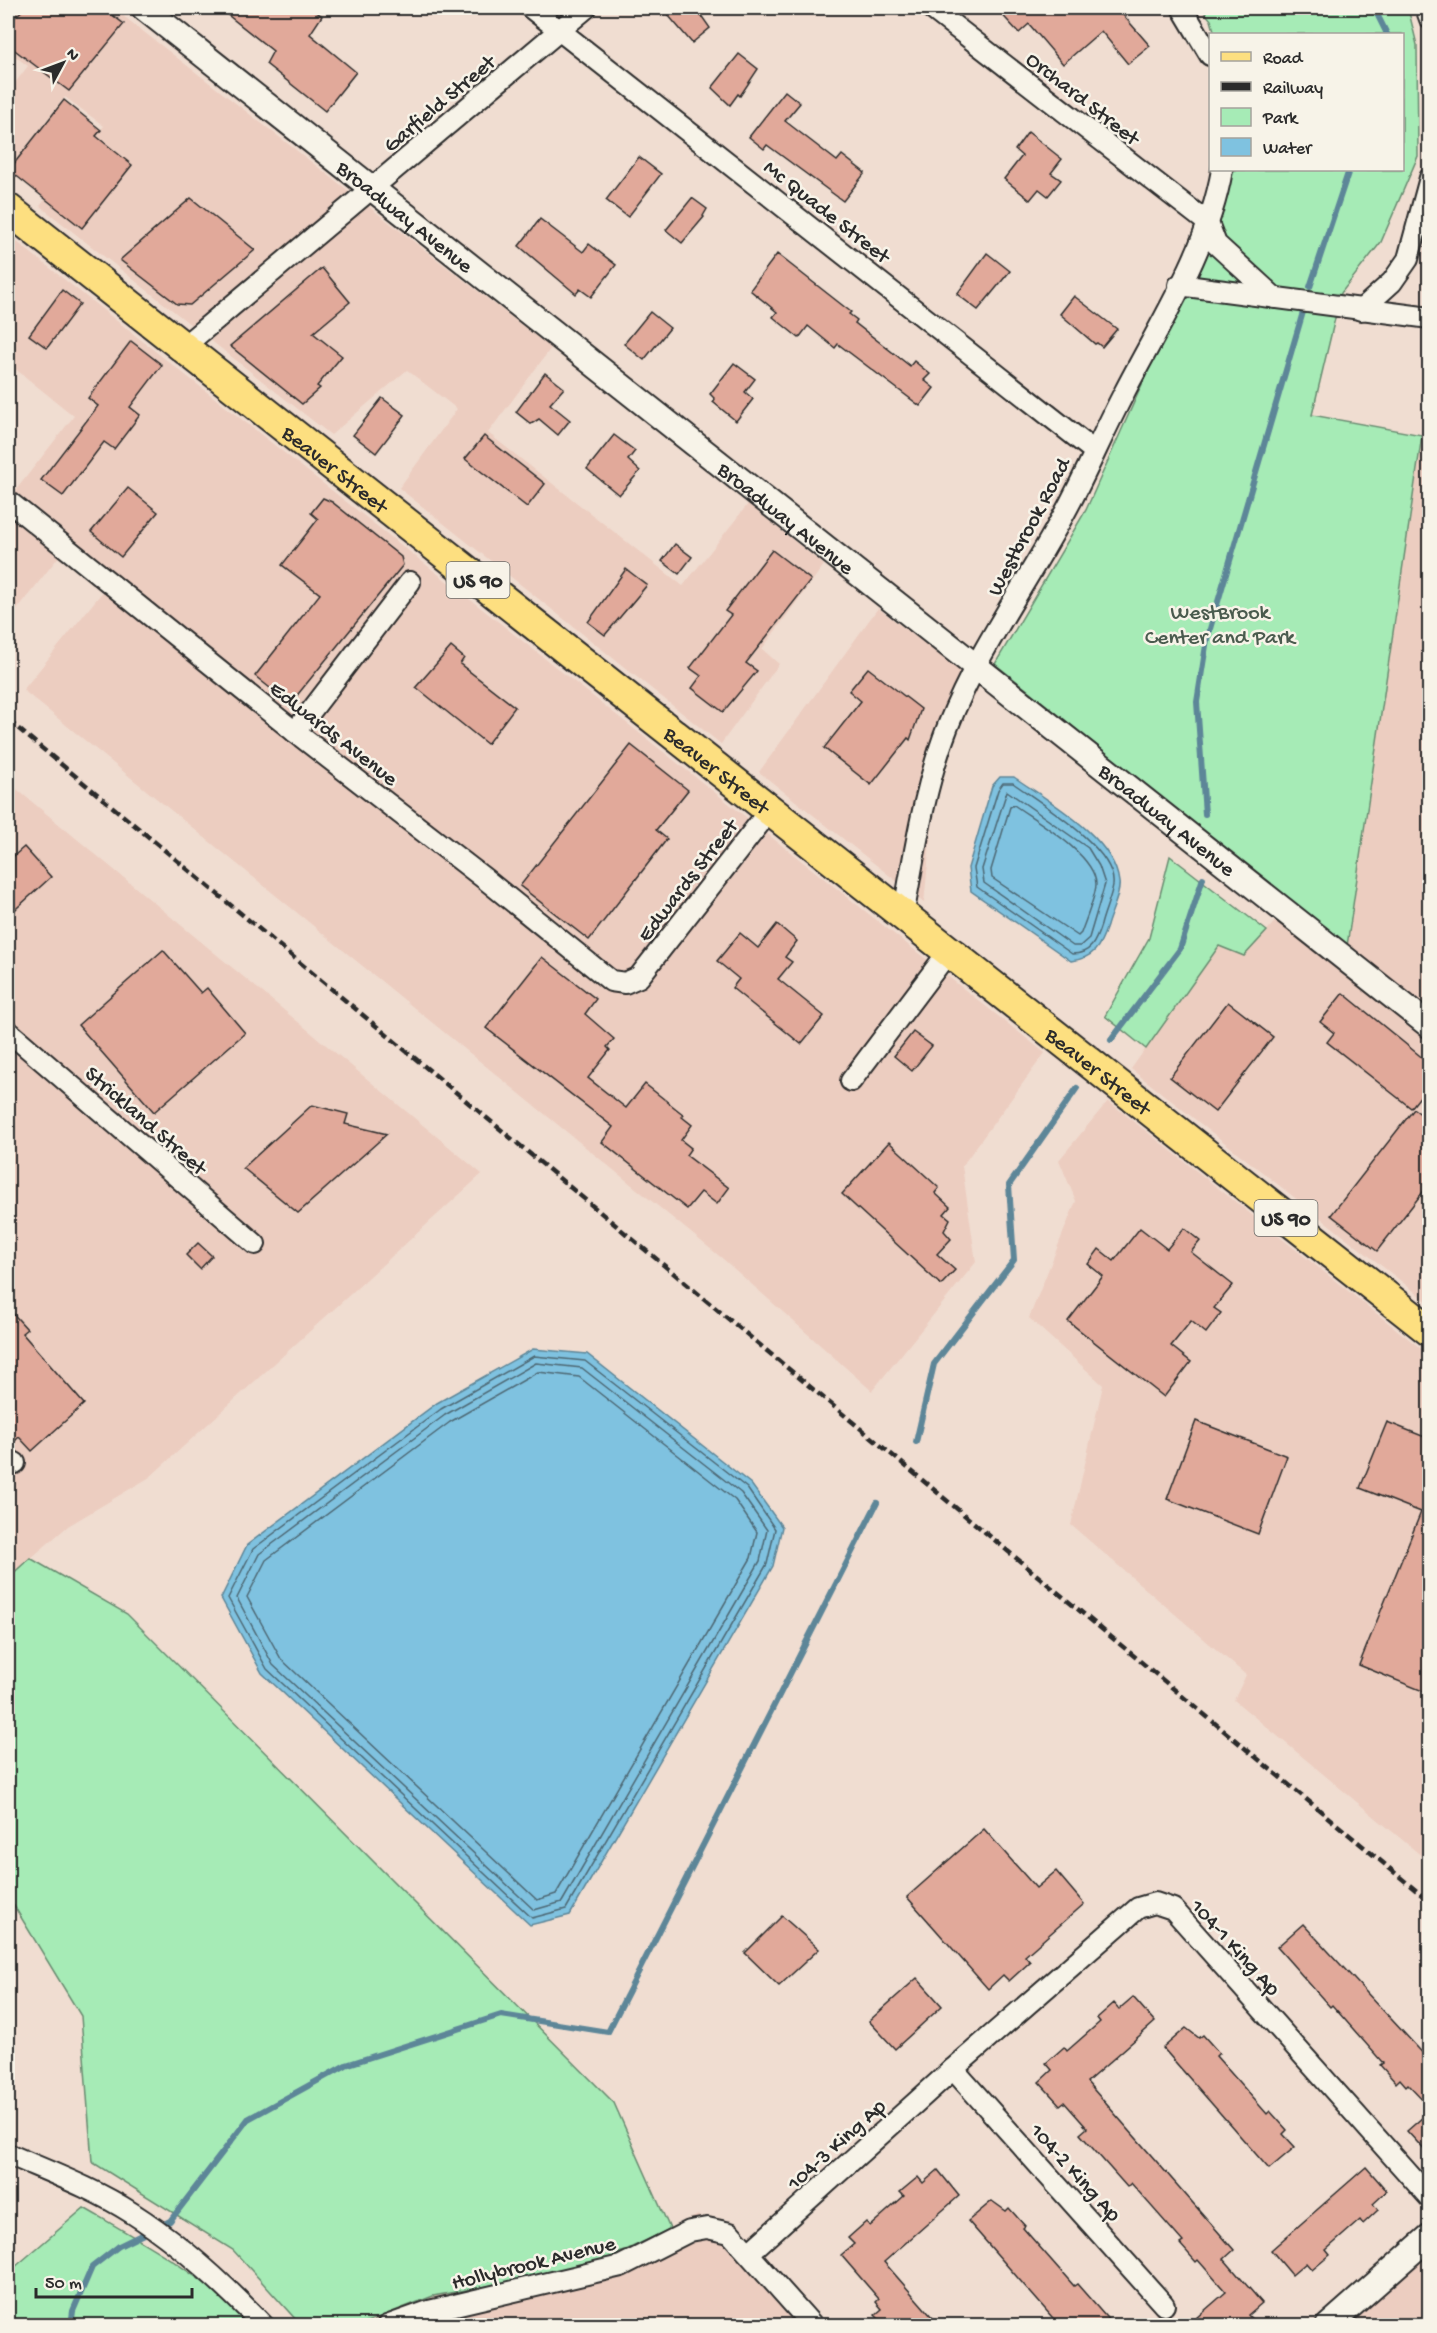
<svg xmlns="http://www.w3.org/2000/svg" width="1437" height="2333" font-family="'Gochi Hand',sans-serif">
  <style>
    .built { fill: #eccdc0 }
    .green { fill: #a6ebb6; stroke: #688b70; stroke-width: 1.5 }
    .water { fill: #7fc2e0; stroke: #5d8698; stroke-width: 1.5 }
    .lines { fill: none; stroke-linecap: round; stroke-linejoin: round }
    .shore { stroke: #4d6773; stroke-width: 1.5 }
    .stream { stroke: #5d8698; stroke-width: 6 }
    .building { fill: #e1a99a; stroke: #2b2b2b; stroke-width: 1.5 }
    .minor-casing { stroke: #2b2b2b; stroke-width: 24 }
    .tertiary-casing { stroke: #2b2b2b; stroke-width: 28 }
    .primary-casing { stroke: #2b2b2b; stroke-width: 34 }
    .minor { stroke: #f7f3e8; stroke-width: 20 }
    .tertiary { stroke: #f7f3e8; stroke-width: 24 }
    .primary { stroke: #fddf80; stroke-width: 30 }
    .rail { stroke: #2b2b2b; stroke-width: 4.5; stroke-dasharray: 9 4.5; stroke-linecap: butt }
    .labels { text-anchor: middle; stroke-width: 5; stroke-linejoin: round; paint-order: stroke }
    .shield { fill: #f7f3e8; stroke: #686764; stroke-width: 1.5 }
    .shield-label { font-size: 21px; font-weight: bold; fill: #2b2b2b }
    .street-label { font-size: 22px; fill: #2b2b2b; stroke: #f7f3e8 }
    .park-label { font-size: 22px; fill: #4a5b4e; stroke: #f7f3e8 }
  </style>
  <rect width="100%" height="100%" fill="#f0ddd1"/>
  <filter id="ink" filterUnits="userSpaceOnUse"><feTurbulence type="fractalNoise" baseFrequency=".0167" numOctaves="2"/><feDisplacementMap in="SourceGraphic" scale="12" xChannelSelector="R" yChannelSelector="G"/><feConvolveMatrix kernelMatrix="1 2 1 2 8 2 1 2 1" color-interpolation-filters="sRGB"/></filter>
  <g filter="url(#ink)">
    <g class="built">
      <polygon points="10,8 113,8 551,348 488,433 683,586 748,504 824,565 762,649 779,664 721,744 399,488 457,409 407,370 331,435 40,206 104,126 65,97 8,170 8,92 28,66 8,51"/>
      <polygon points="8,235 1045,1053 962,1166 976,1262 872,1391 723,1259 23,690 104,590 60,555 8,621 8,500 74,416 8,363"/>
      <polygon points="1422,435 1429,436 1429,1012 1347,947"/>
      <polygon points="878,608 980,686 957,733 933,812 924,903 759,772"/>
      <polygon points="8,782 482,1174 150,1477 68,1526 8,1578"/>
      <polygon points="1277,919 1429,1041 1429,1303 1131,1069 1219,946 1245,956"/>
      <polygon points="1108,1101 1429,1355 1429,1862 1234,1700 1246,1675 1071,1525 1103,1385 1029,1318 1076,1201 1059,1160"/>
      <polygon points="698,2215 797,2325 359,2326 433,2296 588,2268"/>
      <polygon points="1429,2250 1429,2325 1343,2325"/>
    </g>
    <g class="green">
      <polygon points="1201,8 1408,8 1417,45 1418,156 1381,242 1341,293 1312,415 1422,435 1347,946 995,664 1086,510 1164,335 1230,170 1402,170 1402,34 1215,34 1211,20"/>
      <polygon points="1170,856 1267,931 1244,956 1219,946 1146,1049 1105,1016 1149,938"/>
      <polygon points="30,1558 127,1614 614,2103 670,2229 588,2268 433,2296 359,2325 308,2326 299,2323 233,2250 92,2162 81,2016 8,1896 8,1578"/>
      <path d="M84,2208C148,2245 200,2273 253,2325H8V2273Z"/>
    </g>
    <g class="water">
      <path d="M1000,777H1014C1048,801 1114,837 1119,882C1121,894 1110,914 1107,926C1100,947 1094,958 1071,961L971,891L968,868L992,786Z"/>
      <polygon points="533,1349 587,1354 751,1484 782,1527 773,1566 570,1915 530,1925 262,1673 221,1598 247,1545 437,1403"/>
    </g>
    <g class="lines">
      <g class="shore">
        <path d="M1003,783H1013C1039,802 1117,849 1113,885C1111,898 1104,912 1101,925C1096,941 1091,954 1072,954L977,887L974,868L998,790Z"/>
        <polygon points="1007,791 1088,848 1099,866 1105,884 1089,938 1080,946 1073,946 984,883 982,869"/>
        <path d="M1014,805C1036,821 1095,854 1096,884C1096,896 1085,921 1081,933L1078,936L992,878L991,870L1010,807Z"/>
        <polygon points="534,1356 585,1361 747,1488 775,1529 767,1564 566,1909 532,1918 267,1669 228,1598 253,1549 441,1409"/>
        <polygon points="536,1363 582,1368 741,1493 767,1530 760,1561 562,1902 534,1910 273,1665 237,1598 259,1554 445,1415"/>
        <polygon points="538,1372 579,1377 735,1500 757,1532 751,1558 556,1894 537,1900 281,1659 247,1597 266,1560 450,1422"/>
      </g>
      <g class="stream">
        <polyline points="1374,8 1387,34"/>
        <polyline points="1310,287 1349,170"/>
        <polyline points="1205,814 1197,702 1207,639 1303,312"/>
        <polyline points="1111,1040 1180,949 1203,878"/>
        <polyline points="916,1442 934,1364 1014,1260 1009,1185 1077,1088"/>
        <polyline points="71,2326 73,2311 92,2267 119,2246 170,2221 248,2119 346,2065 501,2015 608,2032 877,1503"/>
      </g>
    </g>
    <g class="building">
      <polygon points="25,8 103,8 124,24 69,91 8,45 8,23"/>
      <polygon points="219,8 311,8 322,16 310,34 356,72 325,111 266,64 273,51"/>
      <polygon points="662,8 696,8 710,28 692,43"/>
      <polygon points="996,8 1117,8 1150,46 1128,64 1101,31 1063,64 1029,24 1019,33"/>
      <polygon points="739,54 758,69 740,96 738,94 730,105 712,88"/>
      <polygon points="785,91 800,103 785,121 837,161 842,155 865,173 843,201 767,145 764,149 749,137"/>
      <polygon points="64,100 101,130 96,136 132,165 82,228 9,170"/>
      <polygon points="1028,132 1062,159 1051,173 1061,180 1048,196 1039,189 1030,200 1004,179 1022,156 1015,150"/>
      <polygon points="639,157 661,174 628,217 606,200"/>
      <polygon points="191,198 255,250 190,305 177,304 120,260"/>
      <polygon points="692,198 707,209 703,216 704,217 682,243 666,230"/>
      <polygon points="540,219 583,252 589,244 616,265 591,297 580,289 576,294 519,246"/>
      <polygon points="987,253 1010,271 978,310 957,294"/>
      <polygon points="777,254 851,312 849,314 857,320 855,323 910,366 914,361 930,374 924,380 934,388 920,406 838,344 835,348 808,326 799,338 773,317 777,312 750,290"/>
      <polygon points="322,268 350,302 313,333 342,356 317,386 320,388 302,404 230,346"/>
      <polygon points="62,290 80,304 47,348 29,335"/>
      <polygon points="1074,296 1117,329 1102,347 1097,343 1095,344 1060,314"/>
      <polygon points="650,312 670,328 644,360 624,344"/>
      <polygon points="131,341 162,365 130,407 140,415 114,449 104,442 63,496 41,480 98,406 88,398"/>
      <polygon points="734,363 755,379 745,392 753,399 736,421 713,402 715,399 710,394"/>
      <polygon points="545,373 564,388 550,404 570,420 558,435 539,419 531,424 516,412"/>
      <polygon points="382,398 405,415 376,453 353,435"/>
      <polygon points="614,435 635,451 628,460 640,471 619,495 587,469"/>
      <polygon points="484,436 545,484 527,507 465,459"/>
      <polygon points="128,488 158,512 121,557 91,532"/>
      <polygon points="323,498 332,502 401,557 403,565 290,704 255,676 320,594 282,565 318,519 311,513"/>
      <polygon points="675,544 692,557 679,574 662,561"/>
      <polygon points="772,550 811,580 746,663 757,671 723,712 692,688 701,676 690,668 731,615 725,611"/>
      <polygon points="626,569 647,585 605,635 588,622"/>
      <polygon points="451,647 464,658 460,664 515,707 487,744 416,687"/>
      <polygon points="868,668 921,709 910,740 908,738 871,785 824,748 861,701 849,691"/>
      <polygon points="631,745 688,790 656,830 667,839 589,940 520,886"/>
      <polygon points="24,847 51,877 8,916 8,861"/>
      <polygon points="777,924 797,941 785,957 792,962 778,979 824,1016 801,1044 732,988 739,979 717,961 740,933 758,948"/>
      <polygon points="163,950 201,993 207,988 245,1033 154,1112 78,1025"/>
      <polygon points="542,957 596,999 585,1014 614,1039 607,1047 610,1050 588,1078 626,1108 645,1084 684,1115 682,1117 692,1125 681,1140 691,1148 686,1155 729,1188 717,1204 701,1192 687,1209 602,1142 613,1127 486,1028"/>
      <polygon points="1343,993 1430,1064 1430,1084 1411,1108 1327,1042 1334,1033 1320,1022"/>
      <polygon points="1228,1002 1273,1037 1215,1112 1170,1077"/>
      <polygon points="913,1032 932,1046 912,1071 894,1056"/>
      <polygon points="312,1105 348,1114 345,1124 387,1134 298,1213 243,1168"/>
      <polygon points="1414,1109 1430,1121 1430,1183 1377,1251 1331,1215"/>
      <polygon points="889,1142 939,1188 935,1193 950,1207 944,1214 950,1219 944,1231 951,1239 937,1254 955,1270 941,1285 842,1194"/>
      <polygon points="1140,1228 1167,1249 1184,1228 1200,1241 1191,1252 1233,1285 1214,1308 1221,1313 1206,1333 1191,1321 1171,1346 1191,1362 1164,1397 1068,1321 1103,1276 1088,1264 1099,1249 1114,1261"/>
      <polygon points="198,1243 212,1256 200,1269 186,1255"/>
      <polygon points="8,1308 27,1329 22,1333 84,1404 32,1451 19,1437 15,1441 8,1433"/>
      <polygon points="1196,1421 1287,1456 1258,1534 1167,1499"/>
      <polygon points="1387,1422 1430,1439 1430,1694 1359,1665 1421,1512 1360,1488"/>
      <polygon points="984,1829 1036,1888 1056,1871 1084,1904 1025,1956 1030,1962 1009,1981 1003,1975 988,1989 907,1897"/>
      <polygon points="782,1916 819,1949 779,1986 745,1953"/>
      <polygon points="1303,1924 1430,2061 1430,2107 1408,2084 1406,2086 1400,2079 1396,2083 1380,2065 1383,2063 1332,2005 1330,2007 1277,1947"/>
      <polygon points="917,1978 942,2006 895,2049 869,2021"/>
      <polygon points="1133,1997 1155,2022 1087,2082 1234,2250 1224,2259 1262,2303 1248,2315 1257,2325 1188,2325 1226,2292 1198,2260 1196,2262 1180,2244 1183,2242 1131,2183 1127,2187 1080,2134 1087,2128 1064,2102 1060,2105 1039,2082 1052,2070 1046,2063 1064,2047 1067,2051 1100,2022 1097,2018 1114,2003 1119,2009"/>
      <polygon points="1186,2028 1199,2038 1203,2035 1219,2053 1216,2056 1267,2114 1270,2111 1287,2130 1283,2134 1295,2147 1269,2169 1163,2048"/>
      <polygon points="1430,2111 1430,2156 1407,2131"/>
      <polygon points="1366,2167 1387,2191 1373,2204 1378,2210 1363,2224 1360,2220 1326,2250 1330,2255 1312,2270 1306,2263 1292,2275 1271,2250"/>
      <polygon points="938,2170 959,2196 884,2262 939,2325 885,2325 875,2315 882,2309 876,2302 879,2299 841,2255 854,2244 848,2238 866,2222 870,2226 904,2196 900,2192 918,2177 923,2183"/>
      <polygon points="992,2201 1006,2211 1009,2208 1025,2226 1023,2228 1074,2286 1077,2284 1113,2325 1059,2325 968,2221"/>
    </g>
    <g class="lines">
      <defs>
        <g id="minor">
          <polyline points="531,8 1094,451"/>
          <polyline points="931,8 1208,223 1216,244 1275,298"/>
          <polyline points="1182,8 1210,55"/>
          <polyline points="1426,8 1430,19"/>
          <polyline points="1179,285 1430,318"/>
          <polyline points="1361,310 1392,282 1408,259 1430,178"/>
          <polyline points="183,347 586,8"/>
          <polyline points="8,501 295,732 485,879 611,981 625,983 639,977 770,810"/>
          <polyline points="295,732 410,582"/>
          <path d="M903,916C915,852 924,787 948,726C979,647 1031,578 1070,503C1089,467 1105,429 1124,393C1161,321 1208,250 1222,170"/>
          <polyline points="8,1031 255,1244"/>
          <polyline points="851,1081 949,951"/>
          <polyline points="8,1460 15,1463"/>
          <polyline points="953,2069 1164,2305"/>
          <path d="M8,2154C49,2172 93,2188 132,2213C181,2244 224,2284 264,2326"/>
          <polyline points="749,2253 953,2069 1138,1908 1155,1903 1173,1909 1430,2198"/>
          <polyline points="387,2326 429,2311 621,2266 690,2231 707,2228 730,2233 813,2326"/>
        </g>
        <g id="tertiary">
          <path id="s1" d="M144,8L1430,1026"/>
          <polyline points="1328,2326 1430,2236"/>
        </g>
        <g id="primary">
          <path id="s2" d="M8,209L1430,1331"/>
        </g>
      </defs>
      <use href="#minor" class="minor-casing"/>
      <use href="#tertiary" class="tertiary-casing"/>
      <use href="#primary" class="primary-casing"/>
      <use href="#minor" class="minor"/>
      <use href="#tertiary" class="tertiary"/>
      <use href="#primary" class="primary"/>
      <polyline class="rail" points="8,720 1430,1902"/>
    </g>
  </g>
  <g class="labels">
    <g class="shield">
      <rect x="446.5" y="562" width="63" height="36" rx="4.5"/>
      <rect x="1254.5" y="1200" width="63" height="36" rx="4.5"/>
    </g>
    <g class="shield-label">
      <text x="478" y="587">US 90</text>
      <text x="1286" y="1225">US 90</text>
    </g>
    <g class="street-label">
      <text transform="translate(1084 97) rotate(38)" y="8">Orchard Street</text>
      <text transform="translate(438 102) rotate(-40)" y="8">Garfield Street</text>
      <text transform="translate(828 210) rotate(38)" y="8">Mc Quade Street</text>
      <text dy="8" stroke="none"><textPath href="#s1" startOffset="334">Broadway Avenue</textPath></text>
      <text dy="8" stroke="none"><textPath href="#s2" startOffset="418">Beaver Street</textPath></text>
      <text dy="8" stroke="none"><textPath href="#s1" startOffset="820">Broadway Avenue</textPath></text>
      <text transform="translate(1027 526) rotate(-62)" y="8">Westbrook Road</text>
      <text transform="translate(335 732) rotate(38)" y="8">Edwards Avenue</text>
      <text dy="8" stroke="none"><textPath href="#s2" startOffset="904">Beaver Street</textPath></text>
      <text dy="8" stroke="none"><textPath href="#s1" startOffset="1306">Broadway Avenue</textPath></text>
      <text transform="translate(686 879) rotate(-52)" y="8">Edwards Street</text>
      <text dy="8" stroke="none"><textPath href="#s2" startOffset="1390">Beaver Street</textPath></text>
      <text transform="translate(147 1119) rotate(41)" y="8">Strickland Street</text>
      <text transform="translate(1237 1946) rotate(48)" y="8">104-1 King Ap</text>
      <text transform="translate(835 2143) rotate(-42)" y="8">104-3 King Ap</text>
      <text transform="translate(1077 2171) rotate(48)" y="8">104-2 King Ap</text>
      <text transform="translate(533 2261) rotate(-14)" y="8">Hollybrook Avenue</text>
    </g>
    <g class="park-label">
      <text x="1220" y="618">WestBrook<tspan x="1220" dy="25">Center and Park</tspan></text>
    </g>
  </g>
  <rect width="1437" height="2333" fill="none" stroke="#f7f3e8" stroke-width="30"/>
  <rect x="15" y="15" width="1407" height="2303" fill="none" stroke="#2b2b2b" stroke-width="2" filter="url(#ink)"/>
  <rect x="1209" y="33" width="195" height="138" fill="#f7f3e8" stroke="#a5a39c" stroke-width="1.5"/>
  <rect x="1221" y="52" width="30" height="9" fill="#fddf80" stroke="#a5a39c" stroke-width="1.5"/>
  <text x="1263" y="63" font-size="18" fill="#2b2b2b">Road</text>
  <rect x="1221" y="82" width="30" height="9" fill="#2b2b2b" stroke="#a5a39c" stroke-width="1.5"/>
  <text x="1263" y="93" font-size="18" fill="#2b2b2b">Railway</text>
  <rect x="1221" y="108" width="30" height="18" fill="#a6ebb6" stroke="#a5a39c" stroke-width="1.5"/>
  <text x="1263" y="123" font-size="18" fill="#2b2b2b">Park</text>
  <rect x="1221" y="138" width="30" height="18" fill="#7fc2e0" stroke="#a5a39c" stroke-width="1.5"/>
  <text x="1263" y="153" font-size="18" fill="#2b2b2b">Water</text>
  <g transform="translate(63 63) rotate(49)" stroke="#f7f3e8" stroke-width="4.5" paint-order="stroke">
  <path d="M0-4.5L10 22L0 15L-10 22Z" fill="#2b2b2b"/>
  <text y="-9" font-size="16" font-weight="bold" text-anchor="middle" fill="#2b2b2b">N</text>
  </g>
  <path d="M36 2288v9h156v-9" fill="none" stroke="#2b2b2b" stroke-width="3"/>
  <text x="45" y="2288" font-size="18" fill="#2b2b2b" stroke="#f7f3e8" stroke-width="4.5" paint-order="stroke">50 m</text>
</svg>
